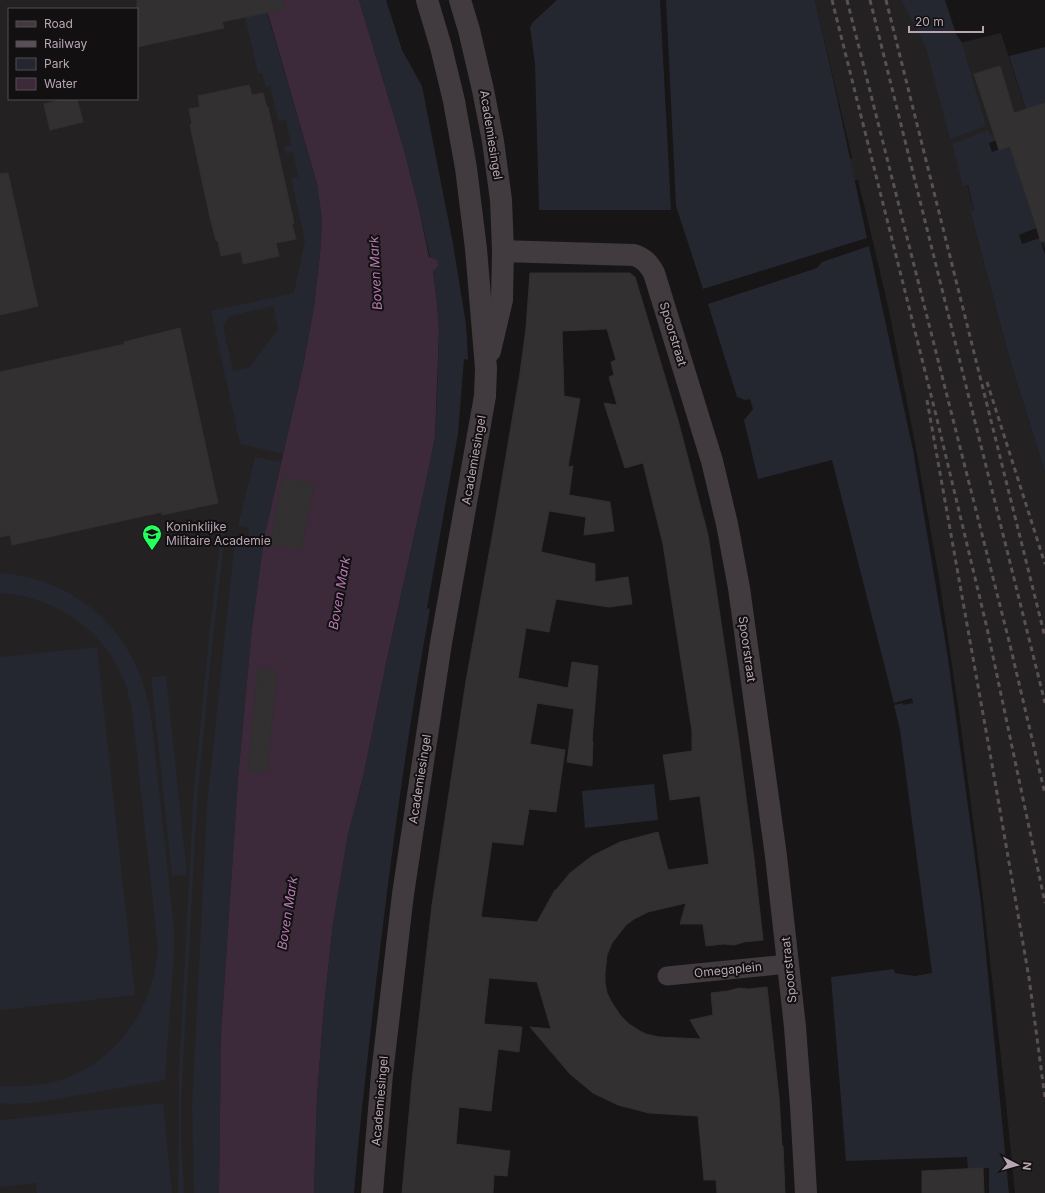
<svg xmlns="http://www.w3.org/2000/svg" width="1045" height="1193" font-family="Inter,sans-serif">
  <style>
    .built { fill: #242122; fill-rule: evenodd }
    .green { fill: #24272f; fill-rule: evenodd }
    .water { fill: #3c2a3b }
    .building { fill: #333031; stroke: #332f30; fill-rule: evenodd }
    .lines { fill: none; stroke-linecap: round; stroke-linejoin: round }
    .pedestrian { stroke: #413a3e; stroke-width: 19 }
    .minor { stroke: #413a3e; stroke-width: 22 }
    .tertiary { stroke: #413a3e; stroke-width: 22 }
    .rail { stroke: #595056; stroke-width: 3; stroke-dasharray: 5 4; stroke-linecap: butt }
    .labels { text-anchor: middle; stroke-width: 4; stroke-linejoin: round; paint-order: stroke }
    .street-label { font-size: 12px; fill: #b8a6b3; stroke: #121011 }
    .poi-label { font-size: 12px; fill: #b8a6b3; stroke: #121011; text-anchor: start }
    .water-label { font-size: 13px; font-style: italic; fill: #b67ab2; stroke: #121011 }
  </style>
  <rect width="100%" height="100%" fill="#171516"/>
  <g class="built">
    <path d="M0,0H264L322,218L238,779L221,1033L219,1193H0ZM9,9H137V99H9Z"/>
    <polygon points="815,0 901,0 927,51 1001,33 1032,129 988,143 963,186 967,184 974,210 970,211 1011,364 1045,472 1045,1193 1015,1193 1004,1084 981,881 959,712 939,578 915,443 889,311 874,246 858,180 852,181 847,160 852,158"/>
  </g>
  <g class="green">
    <path d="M359,0H386L402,50L422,86L453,244L466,324L468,360L464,359L458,434L427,608L430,609C406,739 389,870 374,1001C367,1065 359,1129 354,1193H314L317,1097L324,1006L333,924L348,835L364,773L387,659L428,472L435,437L437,392L439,331L437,303L433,271L419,209L403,146Z"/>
    <polygon points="557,0 660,0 671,210 539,210 535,64 530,27 533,22"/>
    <polygon points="666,0 815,0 835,88 867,238 703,289 676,206"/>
    <polygon points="901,0 945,0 956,34 962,43 986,126 950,139 927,51"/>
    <path d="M267,12L317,184L322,218L320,254L314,306L304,362L283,454L240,444L211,311L294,293L305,241L291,179L298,177L293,152L286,154L284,146L291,145L286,120L278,121L270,86L266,87L262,73H258L245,17ZM273,306L278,329L250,367L233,371L223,326L230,316Z"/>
    <polygon points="1045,47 1045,248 1017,167 1036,228 1019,235 1022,244 1040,238 1045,255 1045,472 1011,364 970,211 974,210 968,185 963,186 952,144 988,130 990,135 998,133 1000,139 989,143 992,152 1010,146 1032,129 1009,56"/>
    <polygon points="869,246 913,450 948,658 981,903 1009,1193 989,1193 989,1168 968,1169 967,1157 846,1161 831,977 894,969 895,973 915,976 932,973 900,730 894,705 903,703 903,705 913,703 912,698 894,703 832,460 758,479 744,420 753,409 750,399 745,400 737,397 708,304 817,268 822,262"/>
    <polygon points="255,457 281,462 264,539 252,629 238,779 221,1033 219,1193 194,1193 192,1106 207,806 235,539 248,540 249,528 238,526"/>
    <polygon points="221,532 225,534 213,636 197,802 182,1084 181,1134 184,1193 178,1193 179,1072 194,788 209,638"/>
    <path d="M0,573C60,577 110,611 136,665C143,680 147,698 151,715L174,928V955L165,1080L34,1103L9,1104L0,1103V1086C22,1087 45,1086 66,1078C117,1059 152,1010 157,955C158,948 157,939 156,931L133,718C131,703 128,688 121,674C100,626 51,596 0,593Z"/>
    <polygon points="97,647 135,995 0,1010 0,657"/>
    <polygon points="166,676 187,875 172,876 151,677"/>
    <polygon points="654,784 658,820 585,828 582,791"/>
    <polygon points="163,1103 172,1193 37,1193 36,1183 0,1187 0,1120"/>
  </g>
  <polygon class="water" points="264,0 359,0 403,146 419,209 429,257 437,260 438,266 433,271 437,303 439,331 435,437 428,472 387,659 364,773 348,835 333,924 324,1006 317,1097 314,1193 219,1193 221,1033 238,779 252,629 264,539 304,362 314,306 320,254 322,219 317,184"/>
  <g class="building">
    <polygon points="137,0 283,0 284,9 222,22 224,28 137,47"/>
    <polygon points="1000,66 1014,113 1045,103 1045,241 1041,242 1010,146 999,150 974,74"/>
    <polygon points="249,85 252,95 263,93 267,108 268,107 294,223 292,224 296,239 276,243 279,256 243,264 241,252 221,256 218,241 216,241 209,213 190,125 192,124 189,109 200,107 198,96"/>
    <polygon points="65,99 77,99 83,122 50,130 44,104"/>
    <polygon points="8,173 38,306 0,315 0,174"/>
    <path d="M530,273H630L635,277L678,420L708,535L739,743L754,859L763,940L744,942L734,945L724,944L706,946L703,924H680L686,903L648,912L634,919L626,925L612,943L607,955L605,973V983L607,993L611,1001L620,1015L629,1024L640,1031L646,1034L659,1037L701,1039L690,1020L713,1015L711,993L728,991L739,988L749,989L767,987L779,1097L782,1146H783L785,1193H717L716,1180H704L698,1116L649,1113L618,1105L593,1093L570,1074L530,1027L551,1029L537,982L489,978L484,1024L522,1027L519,1052L498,1049L491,1111L459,1107L456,1144L510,1151L507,1176L494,1175L493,1193H402L412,1081L432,905L466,681L496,515L520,373L526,328ZM607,329L616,360L611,362L614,375L609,377L617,405L604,403L625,468L643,463L663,544L692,731V751L663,755L670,800L700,796L709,864L668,870L658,832L620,842L592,856L570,873L556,890H555L537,922L481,917L492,842L523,845L529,809L556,812L565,750L530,744L537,703L574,709L567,762L592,766L593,741H592L598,666L572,662L568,688L518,678L526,628L549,632L556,599L609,607L632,604L628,577L595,582V564L541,552L549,511L586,517L584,535L614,531L610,502L569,495L573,466L568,467L580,399L564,396L562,331Z"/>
    <polygon points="180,328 218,503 162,515 162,512 12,545 10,535 0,537 0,372 125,344 124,342"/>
    <polygon points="283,478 314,484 301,550 270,544"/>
    <polygon points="258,669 277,670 267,772 248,770"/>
    <polygon points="983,1168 984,1193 922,1193 922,1171"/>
  </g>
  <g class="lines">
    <polyline class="pedestrian" points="667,976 788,964"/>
    <path class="minor" d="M503,251L634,255C644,258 649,264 654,273L712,461L727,524L739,588L776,856L795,1027L801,1106L806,1193"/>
    <g class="tertiary">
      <polyline points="460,0 469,30 483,90 493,141 501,200 503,251 502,300 490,351"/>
      <polyline points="372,1193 382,1074 403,894 441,643 485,396 486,368 476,249 466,168 454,101 441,47 427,0"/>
    </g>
    <g class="rail">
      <polyline points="832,0 936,415 987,628 1045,903"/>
      <polyline points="847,0 1010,645 1045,794"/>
      <polyline points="870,0 1045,703"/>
      <polyline points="886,0 1045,637"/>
      <polyline points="987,382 1045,564"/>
      <polyline points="927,400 993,770 1029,978 1045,1098"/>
    </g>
  </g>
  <defs>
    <symbol id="university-pin" viewBox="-11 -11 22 30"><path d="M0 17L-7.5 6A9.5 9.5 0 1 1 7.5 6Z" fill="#25ff5e" stroke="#121011"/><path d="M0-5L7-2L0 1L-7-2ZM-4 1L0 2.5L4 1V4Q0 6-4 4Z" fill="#111"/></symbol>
  </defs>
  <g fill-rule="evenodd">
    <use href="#university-pin" x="141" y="523" width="22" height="30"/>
  </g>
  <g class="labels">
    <g class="street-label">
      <text transform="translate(491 135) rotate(81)" y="4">Academiesingel</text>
      <text transform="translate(673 334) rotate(73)" y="4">Spoorstraat</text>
      <text transform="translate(474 460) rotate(-80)" y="4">Academiesingel</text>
      <text transform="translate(747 649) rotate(82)" y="4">Spoorstraat</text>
      <text transform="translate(420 779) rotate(-81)" y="4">Academiesingel</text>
      <text transform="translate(728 970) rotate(-6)" y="4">Omegaplein</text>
      <text transform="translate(789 970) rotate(-96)" y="4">Spoorstraat</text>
      <text transform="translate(380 1101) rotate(-85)" y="4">Academiesingel</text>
    </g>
    <g class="poi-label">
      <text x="166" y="531">Koninklijke<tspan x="166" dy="14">Militaire Academie</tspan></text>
    </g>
    <g class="water-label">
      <text transform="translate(375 273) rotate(-93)" y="5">Boven Mark</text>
      <text transform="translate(339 593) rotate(-80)" y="5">Boven Mark</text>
      <text transform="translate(287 913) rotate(-81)" y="5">Boven Mark</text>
    </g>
  </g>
  <rect x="8" y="8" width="130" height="92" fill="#121011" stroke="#544c52"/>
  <rect x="16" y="21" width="20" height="6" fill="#413a3e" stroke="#544c52"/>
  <text x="44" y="28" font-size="12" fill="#b8a6b3">Road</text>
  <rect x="16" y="41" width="20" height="6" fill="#595056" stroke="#544c52"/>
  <text x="44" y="48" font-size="12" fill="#b8a6b3">Railway</text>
  <rect x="16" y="58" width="20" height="12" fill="#24272f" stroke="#544c52"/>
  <text x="44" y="68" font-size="12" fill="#b8a6b3">Park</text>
  <rect x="16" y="78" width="20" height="12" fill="#3c2a3b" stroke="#544c52"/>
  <text x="44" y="88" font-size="12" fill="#b8a6b3">Water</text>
  <g transform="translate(1017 1165) rotate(96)" stroke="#121011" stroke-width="3" paint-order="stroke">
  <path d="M0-3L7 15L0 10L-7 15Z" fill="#b8a6b3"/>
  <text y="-6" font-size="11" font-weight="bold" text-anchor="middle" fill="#b8a6b3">N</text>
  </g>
  <path d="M909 26v6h74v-6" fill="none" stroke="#b8a6b3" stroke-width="2"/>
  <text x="915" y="26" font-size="12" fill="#b8a6b3" stroke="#121011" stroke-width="3" paint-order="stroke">20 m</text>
</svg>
